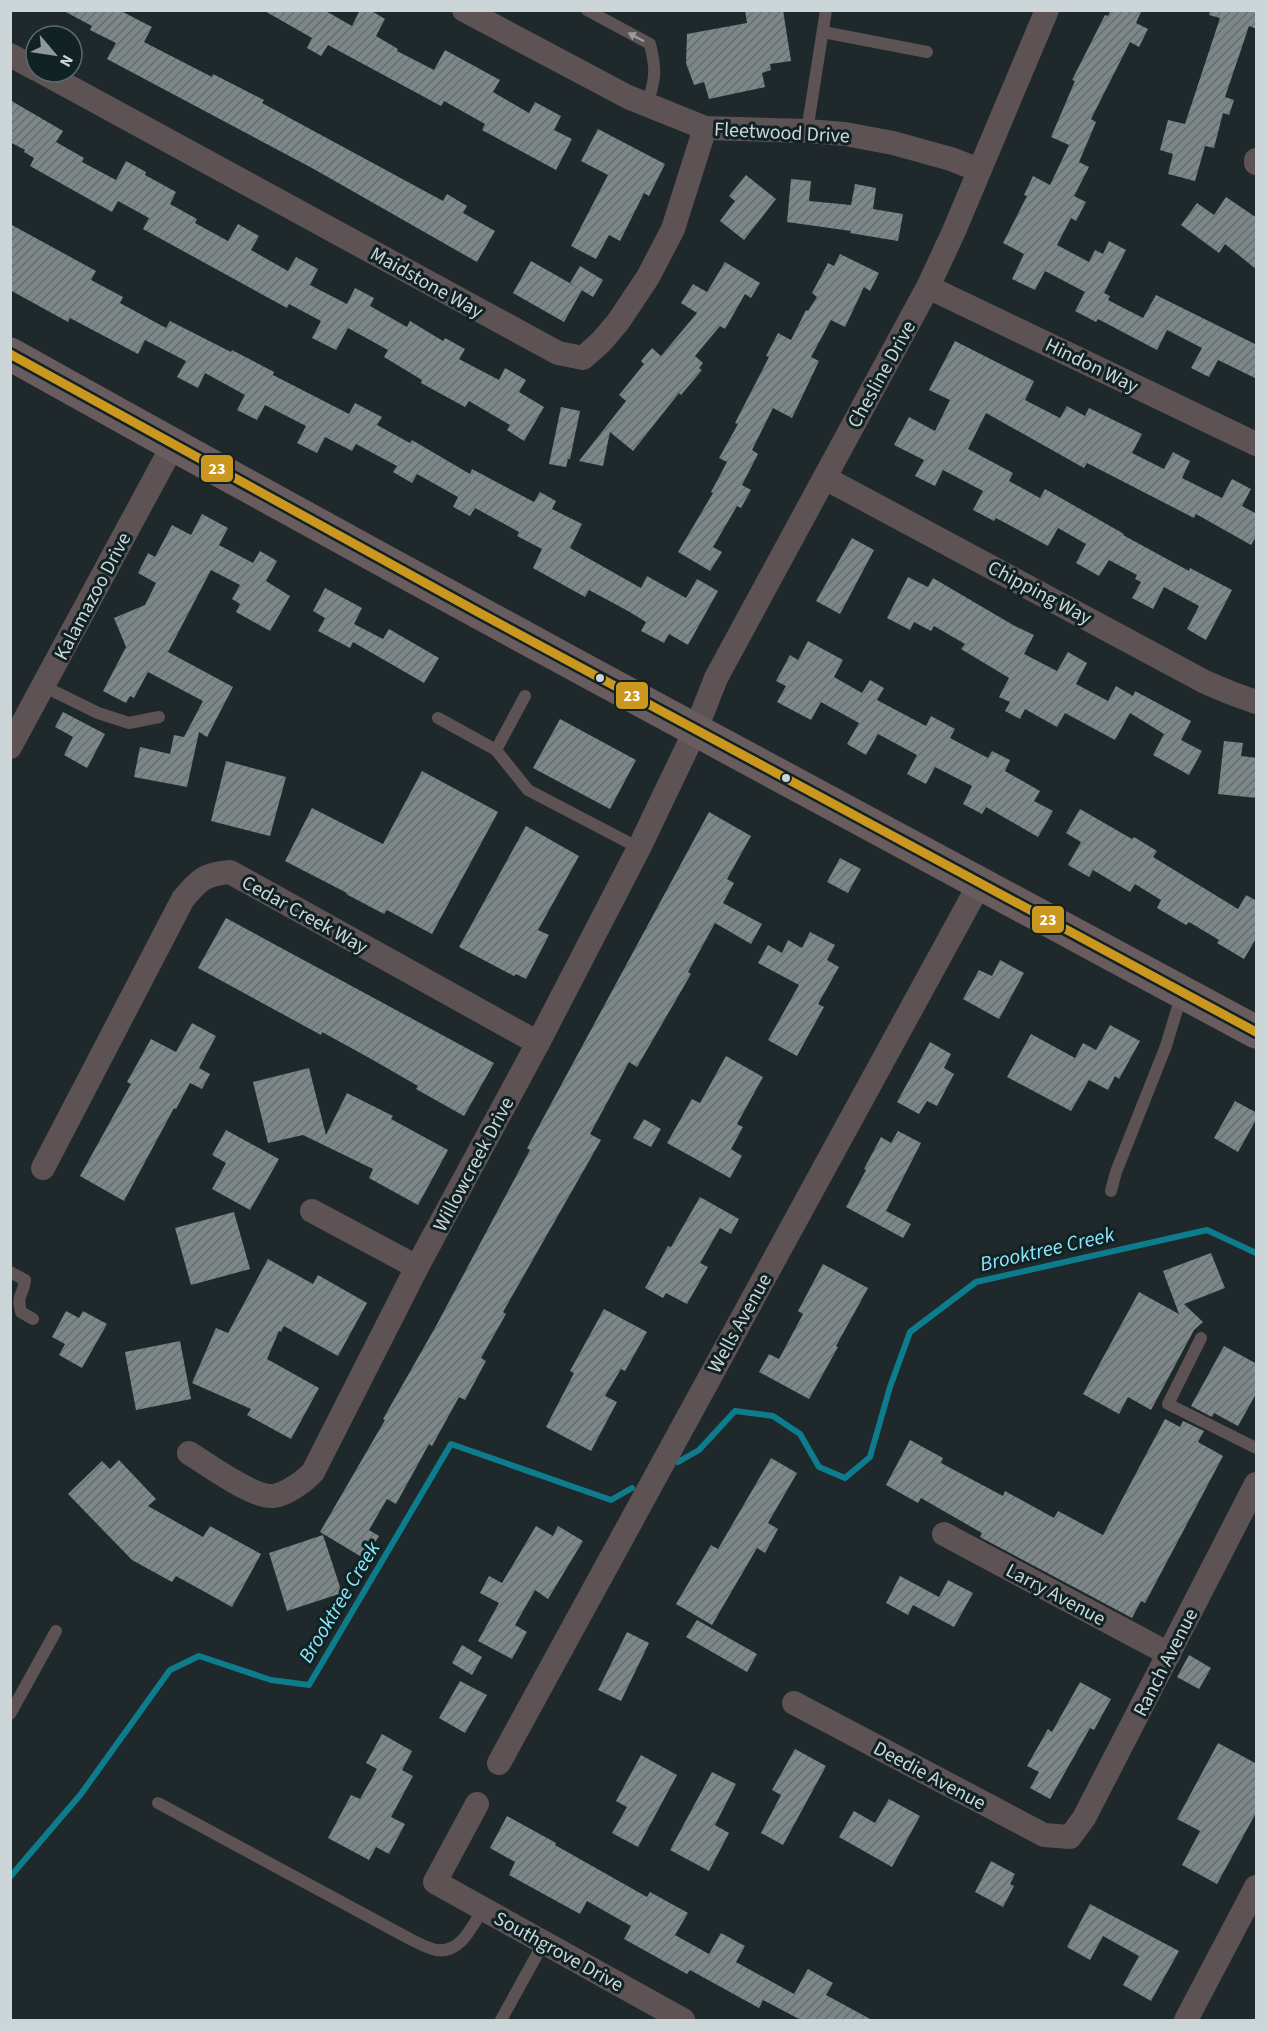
<svg xmlns="http://www.w3.org/2000/svg" width="1267" height="2031" font-family="'Source Sans 3',sans-serif">
  <style>
    .lines { fill: none; stroke-linecap: round; stroke-linejoin: round }
    .stream { stroke: #0d7d8e; stroke-width: 6 }
    .building { fill: url(#building-hatch) }
    .lane { stroke: #5d5254; stroke-width: 12 }
    .street { stroke: #5d5254; stroke-width: 24 }
    .secondary { stroke: #695c5e; stroke-width: 33 }
    .bus-1-casing { stroke: #112225; stroke-width: 14 }
    .bus-1 { stroke: #cb971e; stroke-width: 9 }
    .oneway { fill: #9a9b9d }
    .bus-dot { fill: #ccd6d8; stroke: #112225; stroke-width: 2 }
    .labels { text-anchor: middle; stroke-width: 6; stroke-linejoin: round; paint-order: stroke }
    .street-label { font-size: 20px; fill: #ccd6d8; stroke: #112225 }
    .water-label { font-size: 21px; font-style: italic; fill: #8ce7fa; stroke: #112225 }
    .line-badge { stroke: #112225; stroke-width: 2 }
    .badge-label { font-size: 16px; text-anchor: middle; font-weight: bold; fill: #fff }
  </style>
  <defs>
    <pattern id="building-hatch" width="6" height="6" patternUnits="userSpaceOnUse" patternTransform="scale(1.5)"><rect width="6" height="6" fill="#7d8688"/><path d="M-1 1l2-2M0 6l6-6M5 7l2-2" fill="none" stroke="#676e6f"/></pattern>
  </defs>
  <rect width="100%" height="100%" fill="#1f282a"/>
  <g class="lines">
    <g class="stream">
      <polyline points="678,1462 699,1450 735,1411 773,1416 800,1434 819,1467 845,1478 870,1457 890,1387 910,1332 976,1282 1207,1230 1256,1253"/>
      <polyline points="10,1877 81,1794 170,1670 199,1656 271,1680 309,1685 451,1444 611,1500 632,1488"/>
    </g>
  </g>
  <g class="building">
    <polygon points="62,10 119,10 152,27 144,42 212,77 213,74 264,100 262,103 443,201 447,194 467,206 463,213 495,231 477,262 312,168 107,59 116,43 90,30 92,26"/>
    <polygon points="263,10 324,10 352,26 360,10 370,10 385,19 376,36 398,49 397,51 434,70 445,50 500,80 493,92 529,113 535,102 561,116 554,130 572,139 556,170 482,130 485,124 444,101 441,106 328,45 321,56 307,48 312,38"/>
    <polygon points="745,10 783,10 791,61 770,64 771,70 762,73 765,87 709,99 704,82 694,85 686,63 687,34 747,23"/>
    <polygon points="1111,10 1142,10 1136,23 1148,29 1139,47 1130,42 1091,119 1096,122 1079,162 1089,167 1074,196 1086,202 1076,221 1071,218 1057,245 1089,262 1095,250 1103,254 1109,241 1126,250 1104,293 1110,296 1108,300 1143,318 1156,295 1257,345 1257,379 1218,360 1209,377 1191,368 1202,348 1167,330 1157,350 1098,319 1096,322 1075,311 1085,292 1045,271 1035,290 1012,279 1024,254 1003,243 1027,196 1024,195 1033,176 1050,185 1069,145 1051,137 1075,81 1072,80 1105,15 1108,16"/>
    <polygon points="1210,10 1257,10 1257,29 1249,26 1225,97 1234,100 1229,115 1223,113 1214,148 1205,146 1195,181 1168,174 1173,154 1160,150 1168,120 1185,124 1220,18 1209,15"/>
    <polygon points="10,100 63,131 56,142 84,158 82,162 116,180 126,161 146,172 145,175 176,192 170,204 197,219 195,223 228,241 238,224 259,236 251,250 288,271 296,257 318,269 310,285 347,304 355,288 374,298 370,306 407,327 410,321 443,341 445,338 465,349 459,359 499,380 505,368 526,380 519,392 544,407 524,441 507,430 510,425 469,401 465,407 421,383 422,380 384,357 388,350 348,328 336,350 312,338 321,321 289,304 287,308 143,229 149,218 118,201 112,212 30,166 34,158 24,152 25,150 10,142"/>
    <polygon points="598,129 665,164 649,196 644,193 620,241 609,235 596,259 571,246 608,175 581,161"/>
    <polygon points="746,175 776,199 744,240 720,221 735,201 729,196"/>
    <polygon points="791,179 811,181 809,201 851,205 855,184 876,188 873,209 903,214 898,241 850,233 851,231 787,222"/>
    <polygon points="1226,197 1257,218 1257,270 1225,244 1219,253 1181,225 1197,203 1214,215"/>
    <polygon points="10,224 96,271 91,280 123,297 120,303 166,328 170,321 231,352 232,350 274,372 273,375 349,414 355,403 382,417 377,425 410,443 412,440 470,474 472,469 534,502 540,492 556,501 552,509 582,524 570,548 641,588 647,576 686,598 697,579 718,591 688,645 669,634 664,643 641,631 646,622 628,611 589,590 585,597 533,568 542,549 517,536 519,532 475,508 470,516 453,507 458,497 417,474 412,483 393,472 397,466 356,444 352,451 325,437 317,453 297,443 306,426 265,405 257,420 237,410 245,395 205,373 198,388 177,377 186,361 145,340 138,354 70,318 68,322 10,290"/>
    <polygon points="840,254 879,273 870,291 864,287 845,327 831,320 811,357 819,361 792,418 773,408 752,450 758,454 742,485 751,490 741,508 737,506 713,547 722,552 710,571 678,552 713,493 711,492 727,462 719,458 738,424 735,423 769,357 766,356 778,333 791,340 806,310 808,311 817,297 812,293 828,263 834,266"/>
    <polygon points="531,261 582,290 564,322 513,293"/>
    <polygon points="725,262 760,283 751,298 745,294 725,329 720,326 695,356 703,363 699,368 702,370 681,395 679,393 633,451 610,432 603,466 579,461 626,401 619,395 644,364 641,361 652,348 661,356 697,313 681,303 693,284 707,292"/>
    <polygon points="580,266 603,280 593,297 570,283"/>
    <polygon points="955,341 1034,381 1025,400 1060,418 1067,406 1085,416 1089,408 1142,434 1132,453 1164,469 1173,452 1190,461 1182,478 1222,498 1232,479 1251,489 1242,506 1257,514 1257,535 1251,545 1196,514 1194,518 1087,463 1084,468 986,413 968,449 1013,473 1009,481 1040,498 1045,489 1124,534 1123,535 1189,571 1190,568 1232,590 1206,640 1187,629 1199,606 1164,587 1153,609 1132,598 1141,582 1135,579 1137,575 1109,560 1099,576 1076,563 1086,544 1058,528 1048,546 996,518 994,521 973,510 983,491 943,470 935,486 915,476 924,460 894,445 909,417 935,431 950,400 929,390"/>
    <polygon points="561,407 580,411 570,459 568,459 566,467 549,464"/>
    <polygon points="202,514 228,528 219,545 253,563 260,551 277,561 266,581 290,596 270,631 236,612 240,604 232,599 240,585 211,570 168,652 233,687 207,737 199,732 187,787 134,777 140,747 170,754 174,735 184,737 203,701 148,672 134,698 130,696 126,703 103,691 126,647 114,618 145,605 156,583 138,573 148,553 155,557 172,525 191,535"/>
    <polygon points="852,538 874,550 840,614 816,601"/>
    <polygon points="908,577 928,587 933,578 1013,625 1034,635 1024,654 1057,671 1068,652 1087,663 1076,684 1108,701 1116,686 1133,696 1135,691 1191,721 1181,740 1202,751 1189,775 1153,755 1164,734 1130,713 1115,740 1065,713 1057,727 1025,709 1020,719 1005,711 1010,702 999,697 1009,678 961,649 965,644 934,626 931,631 914,622 910,630 887,618"/>
    <polygon points="325,588 362,608 354,624 383,639 389,629 439,658 424,683 353,642 350,648 318,631 325,618 313,611"/>
    <polygon points="808,641 843,660 834,677 862,693 870,680 884,688 877,700 926,726 931,716 955,729 950,738 988,758 992,751 1010,760 1005,771 1040,791 1034,801 1053,811 1038,837 986,807 982,814 963,804 972,786 935,767 926,784 907,774 917,755 878,734 866,755 847,744 859,723 821,702 811,720 777,702 786,686 776,681 790,655 798,660"/>
    <polygon points="63,712 105,734 87,768 64,755 73,737 55,727"/>
    <polygon points="560,719 636,760 610,809 533,768"/>
    <polygon points="1224,741 1243,743 1241,756 1257,758 1257,798 1218,794"/>
    <polygon points="226,761 286,777 270,836 211,821"/>
    <polygon points="422,771 498,812 432,934 387,910 384,914 346,894 347,893 285,861 312,808 383,844"/>
    <polygon points="1080,809 1132,839 1134,837 1157,851 1153,857 1238,909 1246,895 1257,901 1257,937 1244,959 1217,943 1219,940 1189,922 1186,925 1157,908 1161,900 1135,884 1130,892 1093,870 1089,877 1068,865 1081,842 1066,833"/>
    <polygon points="709,812 751,836 727,879 734,883 723,903 762,924 751,944 715,923 688,972 691,974 637,1067 629,1062 590,1134 601,1140 503,1312 506,1314 481,1358 486,1361 465,1400 459,1397 432,1446 429,1444 396,1504 387,1499 369,1530 379,1536 365,1559 320,1532 385,1420 383,1419 436,1326 530,1150 527,1148"/>
    <polygon points="526,826 579,856 538,930 549,935 526,979 516,974 514,976 459,947"/>
    <polygon points="840,858 861,869 848,893 827,882"/>
    <polygon points="226,918 494,1063 464,1116 416,1089 418,1086 373,1060 322,1032 321,1035 198,968"/>
    <polygon points="810,932 835,945 827,960 839,967 818,1004 824,1007 797,1056 768,1040 799,985 758,963 768,945 782,953 788,940 802,948"/>
    <polygon points="1000,960 1024,973 999,1019 963,999 979,970 992,976"/>
    <polygon points="192,1023 216,1036 199,1068 210,1074 202,1089 190,1083 176,1109 174,1108 124,1201 80,1176 131,1084 127,1082 151,1039 176,1052"/>
    <polygon points="1110,1025 1140,1041 1119,1079 1115,1076 1108,1090 1089,1080 1071,1111 1007,1077 1031,1034 1075,1058 1083,1043 1096,1050"/>
    <polygon points="930,1042 951,1054 944,1068 954,1074 937,1106 927,1101 919,1114 897,1102"/>
    <polygon points="726,1056 763,1077 737,1124 743,1127 731,1149 742,1156 730,1178 667,1143 692,1099 700,1103"/>
    <polygon points="309,1068 326,1135 347,1093 393,1116 391,1119 448,1150 418,1205 369,1178 373,1169 303,1135 268,1143 253,1082"/>
    <polygon points="1235,1101 1257,1113 1257,1118 1238,1152 1214,1138"/>
    <polygon points="644,1119 661,1129 651,1147 633,1138"/>
    <polygon points="226,1130 279,1159 250,1210 212,1189 226,1163 212,1155"/>
    <polygon points="898,1131 921,1143 886,1211 911,1224 903,1238 846,1207 866,1170 864,1169 881,1137 891,1143"/>
    <polygon points="700,1197 739,1219 731,1234 720,1228 700,1263 708,1267 687,1304 666,1293 663,1298 645,1288 668,1246 671,1247"/>
    <polygon points="234,1212 250,1269 191,1285 175,1228"/>
    <polygon points="1211,1253 1225,1288 1184,1304 1203,1322 1194,1330 1151,1410 1128,1397 1119,1414 1083,1394 1139,1292 1179,1314 1163,1271"/>
    <polygon points="268,1259 313,1284 318,1275 367,1303 338,1356 284,1326 281,1332 279,1331 267,1359 319,1388 291,1439 247,1415 251,1409 192,1383 216,1328 228,1333"/>
    <polygon points="823,1264 868,1288 836,1346 838,1347 809,1399 759,1372 769,1354 779,1359 803,1314 798,1311"/>
    <polygon points="604,1309 647,1332 625,1371 621,1369 605,1396 617,1402 591,1451 546,1427 574,1373 570,1371"/>
    <polygon points="66,1311 79,1318 83,1311 107,1324 82,1368 59,1355 65,1344 52,1337"/>
    <polygon points="180,1341 191,1399 136,1410 125,1352"/>
    <polygon points="1224,1346 1257,1364 1257,1392 1238,1426 1214,1413 1212,1417 1191,1406"/>
    <polygon points="1165,1419 1180,1427 1183,1421 1204,1431 1198,1442 1223,1456 1145,1603 1141,1601 1132,1618 980,1537 982,1533 921,1498 918,1503 886,1485 910,1440 943,1458 941,1463 1003,1496 1005,1491 1054,1518 1058,1511 1103,1535"/>
    <polygon points="771,1458 797,1473 768,1523 778,1529 765,1553 757,1548 712,1625 676,1604 711,1545 718,1549"/>
    <polygon points="119,1460 156,1499 148,1506 203,1537 210,1526 261,1554 232,1607 176,1576 172,1582 132,1560 68,1494 102,1461 110,1469"/>
    <polygon points="536,1526 553,1536 558,1526 583,1541 548,1599 535,1590 515,1625 527,1632 512,1659 478,1641 499,1603 480,1593 489,1576 502,1583"/>
    <polygon points="323,1535 342,1593 287,1611 269,1553"/>
    <polygon points="900,1576 939,1597 948,1580 973,1593 954,1627 913,1605 908,1615 886,1603"/>
    <polygon points="697,1620 757,1654 747,1672 686,1637"/>
    <polygon points="627,1632 649,1643 621,1701 598,1690"/>
    <polygon points="462,1645 482,1657 472,1675 452,1663"/>
    <polygon points="1189,1655 1211,1668 1199,1689 1177,1677"/>
    <polygon points="460,1681 487,1695 465,1733 439,1718"/>
    <polygon points="1080,1682 1111,1699 1094,1730 1090,1728 1050,1799 1030,1788 1039,1772 1027,1766 1048,1729 1052,1732"/>
    <polygon points="382,1734 412,1751 402,1770 413,1776 391,1817 405,1824 389,1854 376,1847 369,1860 328,1838 351,1795 360,1799 377,1769 366,1763"/>
    <polygon points="1218,1743 1257,1764 1257,1811 1217,1884 1182,1865 1200,1831 1177,1819"/>
    <polygon points="795,1749 826,1766 783,1845 761,1833 781,1795 772,1790"/>
    <polygon points="641,1755 677,1775 638,1847 612,1833 627,1807 616,1801"/>
    <polygon points="712,1772 736,1784 715,1825 729,1833 709,1871 670,1850"/>
    <polygon points="889,1799 920,1816 892,1867 839,1837 854,1811 875,1823"/>
    <polygon points="507,1816 556,1843 555,1845 647,1897 650,1892 688,1913 675,1935 709,1954 721,1933 745,1946 736,1962 794,1994 808,1969 833,1983 826,1995 872,2020 801,2020 763,2000 759,2008 690,1970 687,1974 624,1939 631,1926 587,1901 580,1914 509,1875 515,1862 490,1848"/>
    <polygon points="991,1861 1015,1874 1010,1884 1014,1886 1003,1907 975,1892"/>
    <polygon points="1090,1904 1179,1951 1151,2001 1123,1985 1139,1956 1103,1936 1090,1960 1067,1947"/>
  </g>
  <g class="lines">
    <g class="lane">
      <path d="M587,10L650,44C657,72 655,78 647,106"/>
      <polyline points="823,32 927,52"/>
      <polyline points="807,131 826,10"/>
      <polyline points="43,686 98,713 129,723 159,717"/>
      <polyline points="438,718 496,750 528,790 639,848"/>
      <polyline points="496,750 525,696"/>
      <polyline points="1111,1191 1116,1172 1166,1046 1182,993"/>
      <path d="M10,1272L25,1280C24,1294 16,1294 21,1312L33,1319"/>
      <polyline points="1201,1338 1168,1404 1256,1448"/>
      <polyline points="10,1714 56,1631"/>
      <path d="M158,1803L410,1939C418,1943 427,1948 436,1950C461,1954 472,1926 483,1909"/>
      <polyline points="501,2020 544,1942"/>
    </g>
    <g class="street">
      <polyline points="464,10 628,97 705,128 807,131 845,134 893,143 951,159 979,170"/>
      <polyline points="10,55 36,69"/>
      <polyline points="42,72 558,353 583,358 601,342 618,322 648,277 673,229 705,128"/>
      <polyline points="1256,160 1256,163"/>
      <polyline points="928,287 1256,444"/>
      <polyline points="825,478 1205,682 1231,693 1256,702"/>
      <polyline points="10,747 173,445"/>
      <path d="M43,1168L183,899C199,880 204,874 230,872L538,1043"/>
      <polyline points="312,1211 417,1267"/>
      <path d="M189,1453C207,1464 253,1498 273,1496C285,1495 305,1481 313,1472L417,1267L538,1043L639,848L696,729L716,678L928,287L954,231L1047,10"/>
      <polyline points="944,1534 1169,1654"/>
      <polyline points="794,1703 1044,1835 1070,1837 1084,1818 1256,1484"/>
      <polyline points="499,1763 980,883"/>
      <polyline points="477,1804 435,1882 683,2020"/>
      <polyline points="1186,2020 1256,1887"/>
    </g>
    <path class="secondary" d="M10,354C423,585 840,808 1256,1032"/>
    <defs>
      <polyline id="bus-1" points="10,354 476,611 1256,1032"/>
    </defs>
    <use href="#bus-1" class="bus-1-casing"/>
    <use href="#bus-1" class="bus-1"/>
  </g>
  <defs><path id="oneway-solid" d="M-6-.8H1V-3.2L6.5 0L1 3.2V.8H-6Z" transform="scale(1.5)"/></defs>
  <use class="oneway" href="#oneway-solid" transform="translate(636 37) rotate(-152)"/>
  <g class="bus-dot">
    <circle cx="600" cy="678" r="5"/>
    <circle cx="786" cy="778" r="5"/>
  </g>
  <g class="labels">
    <g class="street-label">
      <text transform="translate(782 132) rotate(3)" y="7">Fleetwood Drive</text>
      <text transform="translate(427 282) rotate(29)" y="7">Maidstone Way</text>
      <text transform="translate(1092 365) rotate(26)" y="7">Hindon Way</text>
      <text transform="translate(881 374) rotate(-61)" y="7">Chesline Drive</text>
      <text transform="translate(1040 592) rotate(28)" y="7">Chipping Way</text>
      <text transform="translate(92 596) rotate(-62)" y="7">Kalamazoo Drive</text>
      <text transform="translate(305 914) rotate(29)" y="7">Cedar Creek Way</text>
      <text transform="translate(473 1164) rotate(-62)" y="7">Willowcreek Drive</text>
      <text transform="translate(739 1323) rotate(-61)" y="7">Wells Avenue</text>
      <text transform="translate(1056 1594) rotate(28)" y="7">Larry Avenue</text>
      <text transform="translate(1165 1662) rotate(-63)" y="7">Ranch Avenue</text>
      <text transform="translate(930 1775) rotate(28)" y="7">Deedie Avenue</text>
      <text transform="translate(559 1951) rotate(29)" y="7">Southgrove Drive</text>
    </g>
    <g class="water-label">
      <text transform="translate(1047 1249) rotate(-13)" y="7">Brooktree Creek</text>
      <text transform="translate(339 1602) rotate(-59)" y="7">Brooktree Creek</text>
    </g>
  </g>
  <g class="line-badge">
    <rect x="200" y="454" width="34" height="29" rx="6" fill="#cb971e"/>
    <rect x="615" y="681" width="34" height="29" rx="6" fill="#cb971e"/>
    <rect x="1031" y="905" width="34" height="29" rx="6" fill="#cb971e"/>
  </g>
  <g class="badge-label">
    <text x="217" y="474">23</text>
    <text x="632" y="701">23</text>
    <text x="1048" y="925">23</text>
  </g>
  <rect width="1267" height="2031" fill="none" stroke="#ccd6d8" stroke-width="24"/>
  <g transform="translate(54 54) rotate(119)"><circle r="28" fill="#112225" stroke="#5c6a6d" stroke-width="1.5"/>
  <path d="M0-4.5L10 22L0 15L-10 22Z" fill="#8f999b"/>
  <text y="-9" font-size="16" font-weight="bold" text-anchor="middle" fill="#ccd6d8">N</text>
  </g>
</svg>
